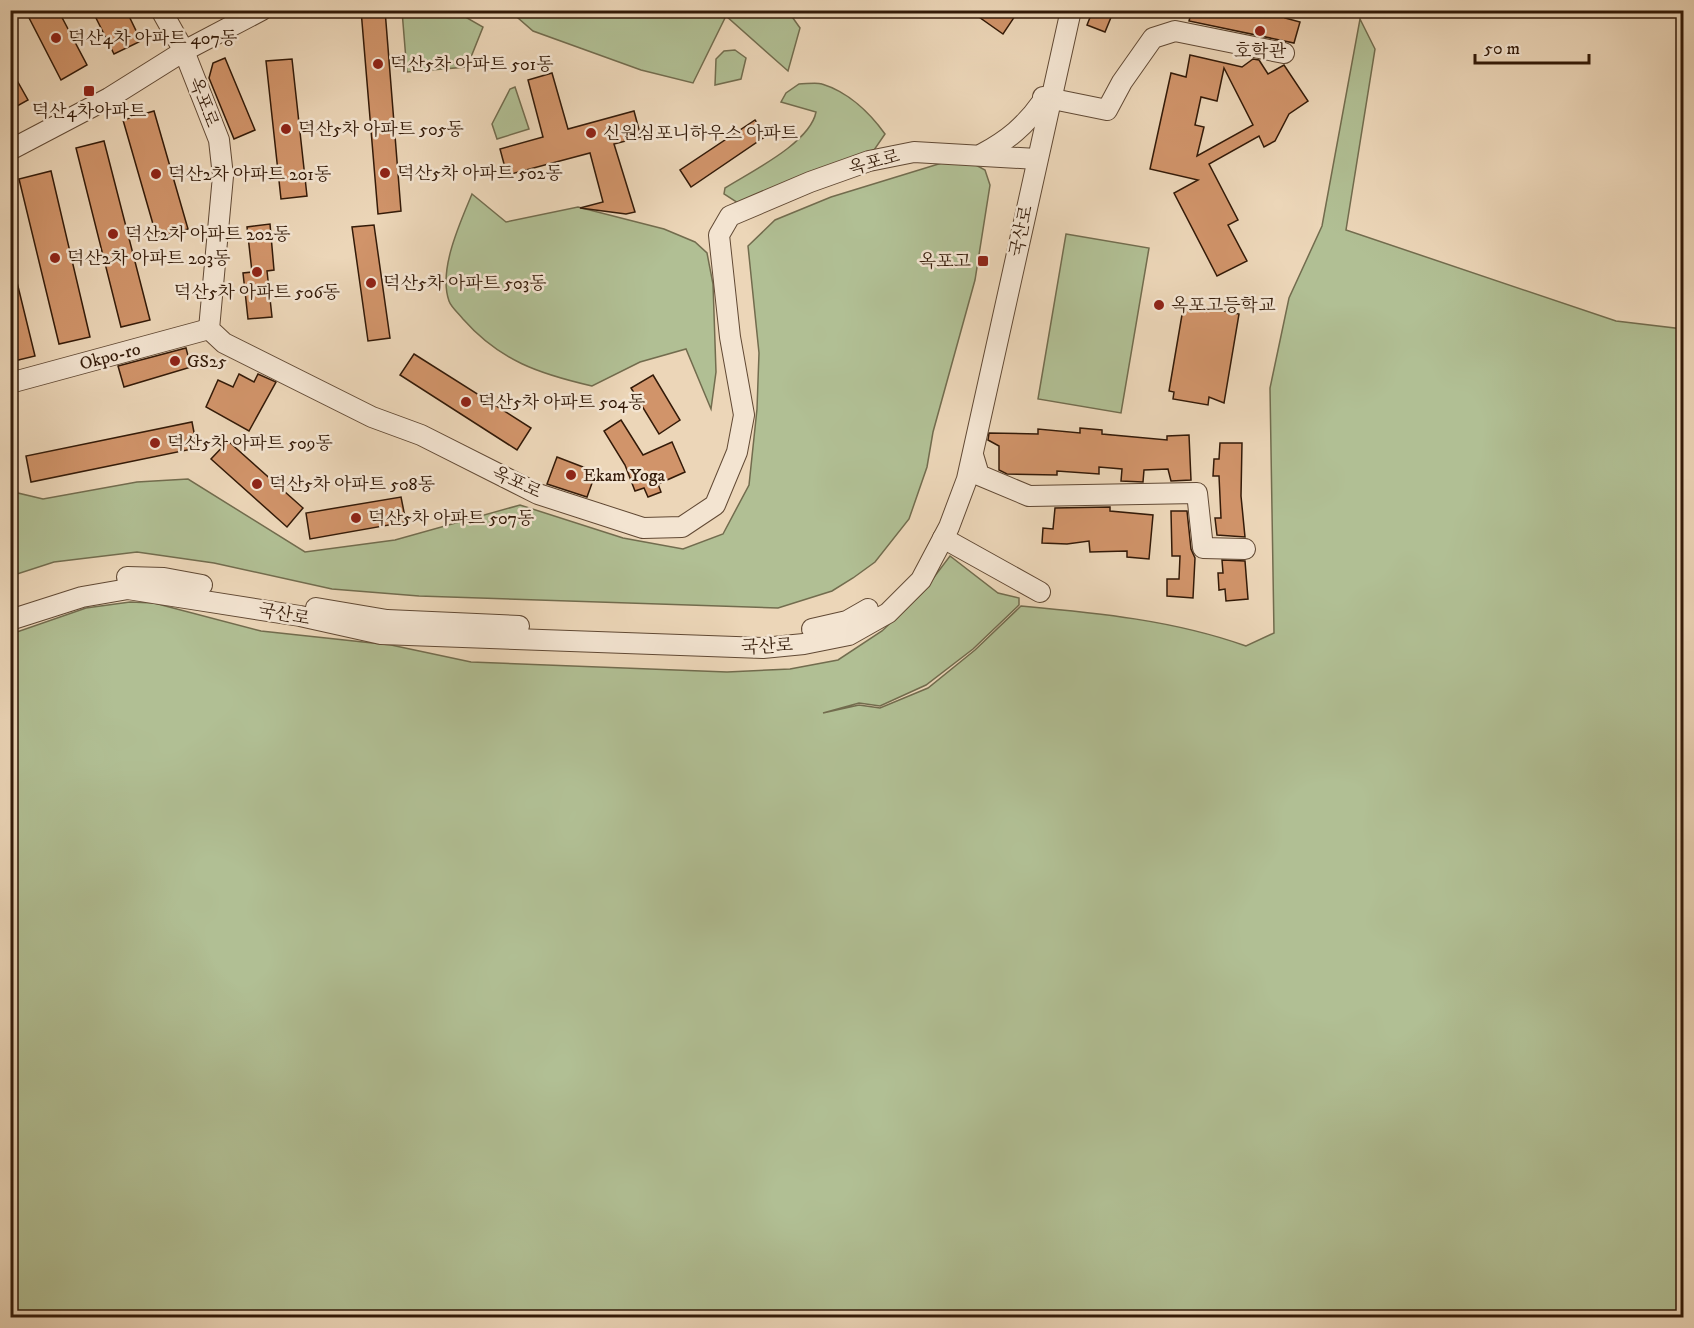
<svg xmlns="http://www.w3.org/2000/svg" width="1694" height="1328" font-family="'IM FELL DW Pica','Noto Serif KR',serif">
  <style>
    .green { fill: #b1bf94; stroke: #726c4e; stroke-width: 1.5 }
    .building { fill: #d1946a; stroke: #331a08; stroke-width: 1.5; fill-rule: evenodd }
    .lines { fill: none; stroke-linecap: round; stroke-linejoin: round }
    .minor-casing { stroke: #614934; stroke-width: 22 }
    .minor { stroke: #f3e4d1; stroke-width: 20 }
    .poi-dot { fill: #8f2418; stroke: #f3e4d1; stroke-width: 2 }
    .labels { text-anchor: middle; stroke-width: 5; stroke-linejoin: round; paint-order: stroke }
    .poi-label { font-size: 18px; fill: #331a08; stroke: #f3e4d1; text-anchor: start }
    .street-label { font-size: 18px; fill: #331a08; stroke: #f3e4d1 }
  </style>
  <rect width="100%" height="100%" fill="#ecd6b8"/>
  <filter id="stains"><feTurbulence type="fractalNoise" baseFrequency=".00333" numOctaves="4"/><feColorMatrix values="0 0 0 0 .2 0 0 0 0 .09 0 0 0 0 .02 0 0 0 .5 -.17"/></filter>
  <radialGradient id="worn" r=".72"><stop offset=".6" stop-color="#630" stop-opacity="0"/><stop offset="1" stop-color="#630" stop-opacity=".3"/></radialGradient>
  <g class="green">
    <polygon points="402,11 455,11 483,27 467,67 407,72"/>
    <polygon points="510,11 788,11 800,28 788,71 726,16 693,83 641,70 533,31"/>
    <path d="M1360,19L1375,49L1346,230L1616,321L1683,329V1317H11V634L86,608L130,602L154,603L261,631L391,645L471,662L727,672L790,669L838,660L882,631L922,593L950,556L998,593L1019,598V605L973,649L926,685L880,706L859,703L823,713L859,705L880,708L928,688L975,650L1021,606C1097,613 1173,620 1246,646L1274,633L1270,388L1289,298L1322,226Z"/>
    <polygon points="735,50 746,58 741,79 715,85 716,59 724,51"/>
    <path d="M799,84C806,84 816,82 822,84C848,92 870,113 885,134L870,156L741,205L724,194L725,188C752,171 810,143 816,112L781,102L786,93Z"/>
    <polygon points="515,87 529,129 497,139 492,124 510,89"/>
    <polygon points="965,159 985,170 990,185 975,280 933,432 927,467 909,519 875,562 853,578 832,591 778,608 419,596 332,589 214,563 137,552 54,562 11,576 10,472 18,493 43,499 137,482 188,479 305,552 395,540 520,505 623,538 683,549 723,534 749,485 757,409 759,353 748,246 775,220 831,197 945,162"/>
    <path d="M472,194L506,222L578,207L664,229L695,242L707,253L713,284L716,372L711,409L686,349L640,362L592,386C540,374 500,361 463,319C459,314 451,307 449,301C438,270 460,223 472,194Z"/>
    <polygon points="1066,234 1149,248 1121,413 1038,399"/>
  </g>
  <g class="building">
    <polygon points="25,10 58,10 87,65 61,80"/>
    <polygon points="92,10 126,10 141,41 114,54"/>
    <polygon points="361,10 385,10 401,211 378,214"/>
    <polygon points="969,10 1019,10 1003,34"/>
    <polygon points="1093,10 1114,10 1105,32 1087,25"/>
    <polygon points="1192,10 1287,10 1285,18 1300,22 1294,43 1189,21"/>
    <path d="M1190,55L1242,67L1253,59L1259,60L1268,74L1284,65L1308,101L1289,114L1275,141L1264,147L1259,136L1209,164L1238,220L1228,225L1247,261L1217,276L1174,193L1198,180L1150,169L1171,73L1186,77ZM1224,68L1253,125L1197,156L1204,127L1195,125L1201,97L1217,101Z"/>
    <polygon points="225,58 255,130 234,139 209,78 213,63"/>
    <polygon points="292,59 307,196 281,199 266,61"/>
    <polygon points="10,68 28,100 10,110"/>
    <polygon points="552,73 568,129 634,111 641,137 614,144 635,212 626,214 580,208 603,202 590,153 507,175 500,149 543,137 528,80"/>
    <polygon points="154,111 188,229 157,238 123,120"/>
    <polygon points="755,120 766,136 691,187 680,170"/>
    <polygon points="104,141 150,320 121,327 76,148"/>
    <polygon points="51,171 90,337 59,344 19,179"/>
    <polygon points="270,224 274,270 267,271 272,317 248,319 243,273 252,272 247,227"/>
    <polygon points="374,225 390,338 368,341 352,227"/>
    <polygon points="10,274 15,274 35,356 10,362"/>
    <polygon points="1184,303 1239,314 1224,403 1209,397 1208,405 1173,399 1174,392 1169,391"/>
    <polygon points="186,348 191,367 124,387 118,366"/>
    <polygon points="414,354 531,428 517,450 400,375"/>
    <polygon points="239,374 254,382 258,374 276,382 249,431 206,407 218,380 233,387"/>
    <polygon points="653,375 680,420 659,434 631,388"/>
    <polygon points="621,420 643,455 672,442 685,472 658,484 661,492 648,497 644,488 635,491 625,465 604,431"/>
    <polygon points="192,422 197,448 31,482 26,456"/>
    <polygon points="1080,428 1102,430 1102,434 1167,440 1167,436 1189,435 1191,480 1171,481 1168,469 1144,470 1143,482 1121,481 1122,469 1099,467 1099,474 1057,471 1057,475 1007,474 999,470 999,446 988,440 989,433 1038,434 1038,429 1080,433"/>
    <polygon points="228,441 303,508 287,527 211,459"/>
    <polygon points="1220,443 1242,443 1241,496 1245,537 1217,535 1215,518 1221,518 1219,476 1213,476 1214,459 1219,459"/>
    <polygon points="557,457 596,472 587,497 547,484"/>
    <polygon points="401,497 406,522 310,539 306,513"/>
    <polygon points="1110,507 1110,511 1153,515 1149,559 1127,557 1127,551 1090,552 1089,541 1067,544 1042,543 1043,528 1053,529 1055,508"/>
    <polygon points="1171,511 1187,511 1191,549 1195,558 1193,598 1167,596 1167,579 1179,579 1180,556 1172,556"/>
    <polygon points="1222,560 1245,561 1248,599 1226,601 1225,589 1219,590 1218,573 1223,573"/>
  </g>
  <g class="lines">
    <defs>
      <g id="minor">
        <polyline points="161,10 184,51 262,10"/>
        <polyline points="1043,97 1107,110 1122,82 1153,38 1175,31 1284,53"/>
        <polyline points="10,150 109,98 184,51 219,140 223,176 209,329 224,343 372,417 421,435 538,494 643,528 682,527 715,505 737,452 744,415 730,337 719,235 730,216 810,182 869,161 914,152 1037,159"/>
        <path d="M982,154C1008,140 1025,126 1042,102"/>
        <polyline points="10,383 209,329"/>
        <polyline points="973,455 979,475 1029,496 1197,493 1203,548 1245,549"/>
        <polyline points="943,538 1040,592"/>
        <polyline points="127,577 164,578 202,585"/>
        <polyline points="316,608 387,620 519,626"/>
        <polyline points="10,620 82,597 128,589 300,616 381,634 763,648 804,644 849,635 888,613 921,580 949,527 967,479 1071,10"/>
        <polyline points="812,629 847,621 868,609"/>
      </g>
    </defs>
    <use href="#minor" class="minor-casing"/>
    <use href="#minor" class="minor"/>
  </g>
  <g class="poi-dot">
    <circle cx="1260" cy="31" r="6"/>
    <circle cx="56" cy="38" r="6"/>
    <circle cx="378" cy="64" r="6"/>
    <rect x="83" y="85" width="12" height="12" rx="3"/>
    <circle cx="286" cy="129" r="6"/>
    <circle cx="591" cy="133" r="6"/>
    <circle cx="385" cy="173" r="6"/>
    <circle cx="156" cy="174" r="6"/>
    <circle cx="113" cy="234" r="6"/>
    <circle cx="55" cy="258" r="6"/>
    <rect x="977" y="255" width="12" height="12" rx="3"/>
    <circle cx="257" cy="272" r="6"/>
    <circle cx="371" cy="283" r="6"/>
    <circle cx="1159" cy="305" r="6"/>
    <circle cx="175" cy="361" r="6"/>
    <circle cx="466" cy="402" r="6"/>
    <circle cx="155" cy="443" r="6"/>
    <circle cx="571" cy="475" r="6"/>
    <circle cx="257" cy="484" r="6"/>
    <circle cx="356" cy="518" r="6"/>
  </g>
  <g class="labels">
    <g class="poi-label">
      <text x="68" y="44">덕산4차 아파트 407동</text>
      <text x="1260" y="57" text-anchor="middle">호학관</text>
      <text x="390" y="70">덕산5차 아파트 501동</text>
      <text x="89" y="117" text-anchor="middle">덕산4차아파트</text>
      <text x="298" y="135">덕산5차 아파트 505동</text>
      <text x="603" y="139">신원심포니하우스 아파트</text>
      <text x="397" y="179">덕산5차 아파트 502동</text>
      <text x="168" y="180">덕산2차 아파트 201동</text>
      <text x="125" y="240">덕산2차 아파트 202동</text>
      <text x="67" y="264">덕산2차 아파트 203동</text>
      <text x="971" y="267" text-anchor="end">옥포고</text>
      <text x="383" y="289">덕산5차 아파트 503동</text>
      <text x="257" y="298" text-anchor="middle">덕산5차 아파트 506동</text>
      <text x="1171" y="311">옥포고등학교</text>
      <text x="187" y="367">GS25</text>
      <text x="478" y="408">덕산5차 아파트 504동</text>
      <text x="167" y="449">덕산5차 아파트 509동</text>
      <text x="583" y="481">Ekam Yoga</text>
      <text x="269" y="490">덕산5차 아파트 508동</text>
      <text x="368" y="524">덕산5차 아파트 507동</text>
    </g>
    <g class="street-label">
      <text transform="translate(204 102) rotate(69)" y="6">옥포로</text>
      <text transform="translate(874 162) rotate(-15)" y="6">옥포로</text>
      <text transform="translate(1021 231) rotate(-78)" y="6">국산로</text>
      <text transform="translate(110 356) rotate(-15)" y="6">Okpo-ro</text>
      <text transform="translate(517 482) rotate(25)" y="6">옥포로</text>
      <text transform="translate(284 614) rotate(11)" y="6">국산로</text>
      <text transform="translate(767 646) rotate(-3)" y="6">국산로</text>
    </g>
  </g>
  <rect width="1694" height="1328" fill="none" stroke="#ecd6b8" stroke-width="36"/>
  <rect x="12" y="12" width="1670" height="1304" fill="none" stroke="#331a08" stroke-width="3"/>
  <rect x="18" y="18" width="1658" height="1292" fill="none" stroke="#331a08" stroke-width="1.5"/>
  <path d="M1475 54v9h114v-9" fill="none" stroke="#331a08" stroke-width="3"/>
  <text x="1484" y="54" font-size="18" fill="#331a08" stroke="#f3e4d1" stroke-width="4.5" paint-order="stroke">50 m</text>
  <rect width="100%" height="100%" filter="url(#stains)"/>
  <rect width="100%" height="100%" fill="url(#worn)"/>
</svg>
